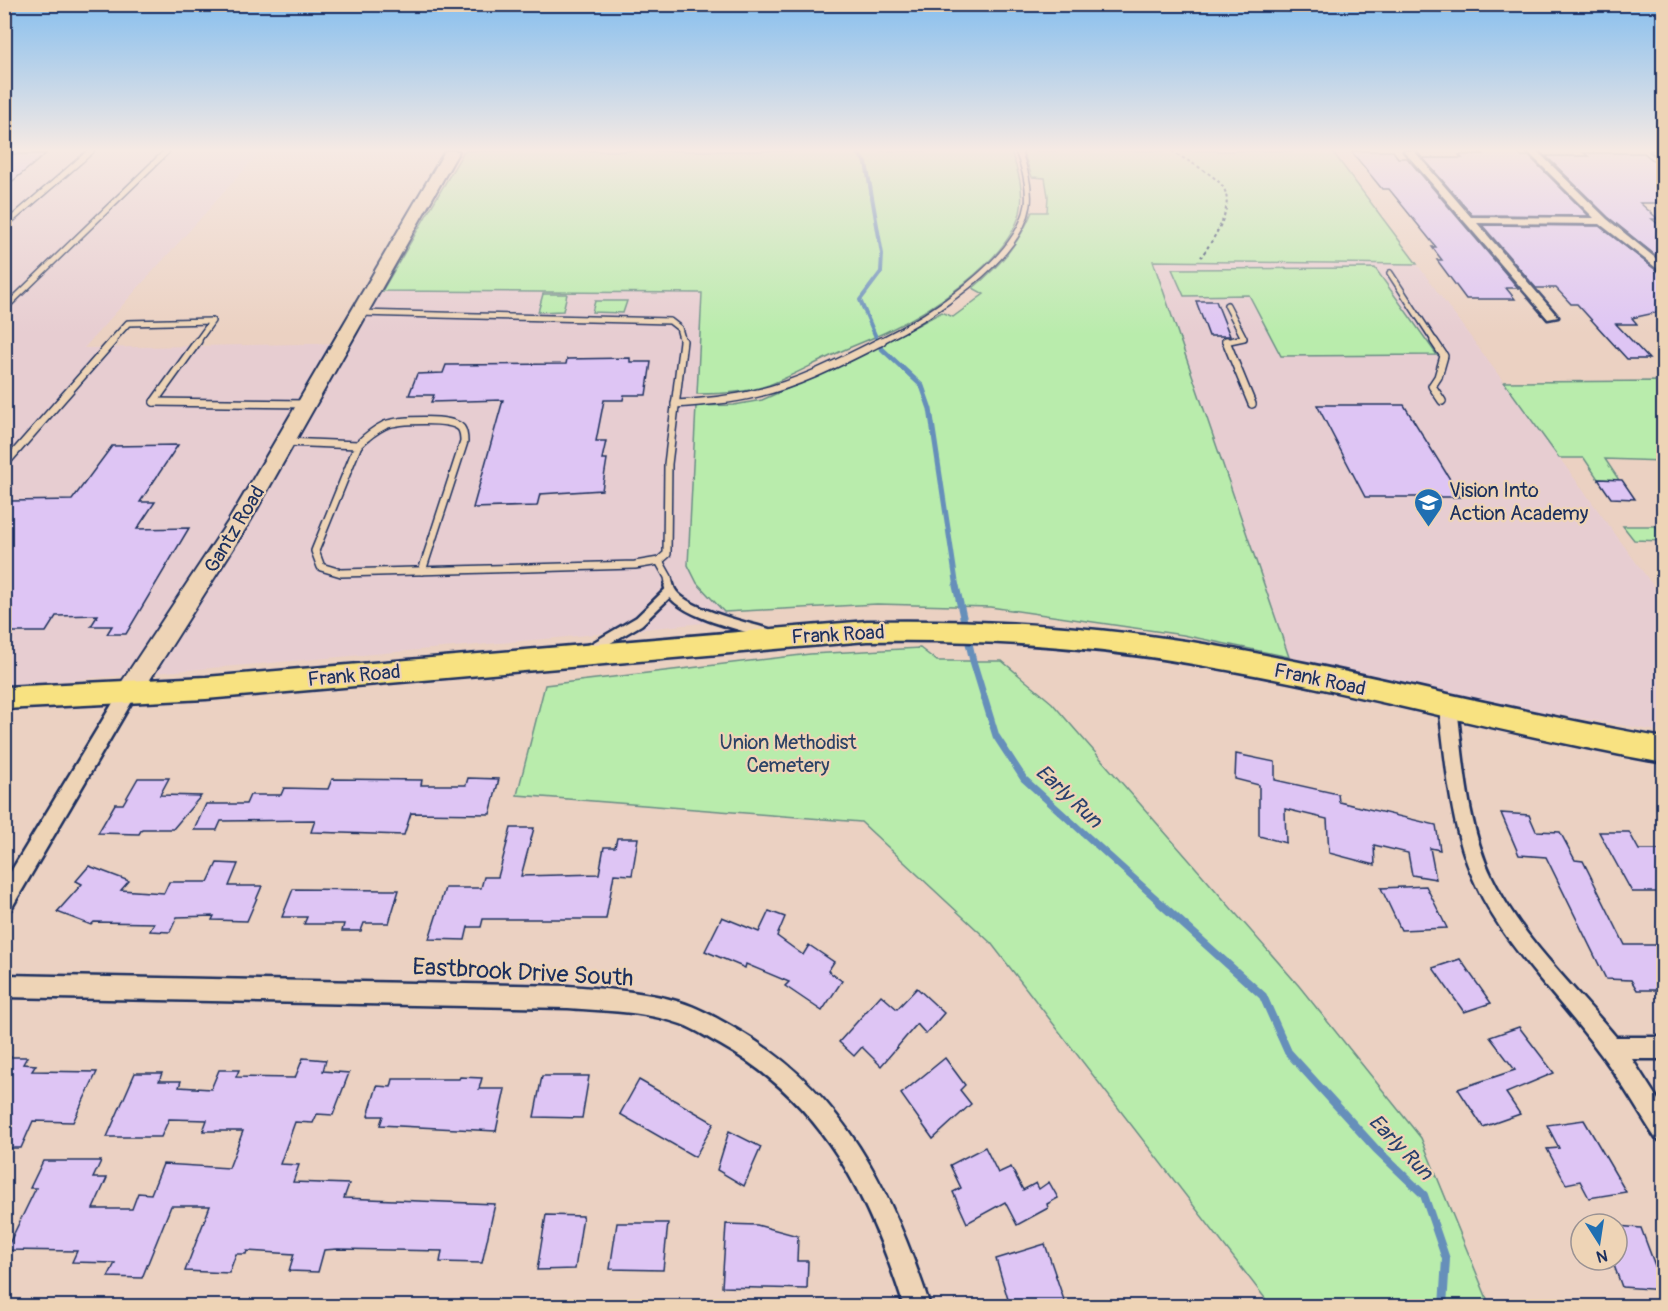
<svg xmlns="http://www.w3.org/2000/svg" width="1668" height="1311" font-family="Pangolin,sans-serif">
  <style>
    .built { fill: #e7cdd1 }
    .green { fill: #b9ecac; stroke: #6a8e85; stroke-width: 1.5 }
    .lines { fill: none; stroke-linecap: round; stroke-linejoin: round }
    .stream-far3 { stroke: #668fba; stroke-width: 4 }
    .stream-far2 { stroke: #668fba; stroke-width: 5 }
    .stream-far1 { stroke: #668fba; stroke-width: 7 }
    .stream { stroke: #668fba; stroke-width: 8 }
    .building { fill: #dec5f4; stroke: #1b2f5e; stroke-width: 1.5 }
    .lane-far2-casing { stroke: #1b2f5e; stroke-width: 8 }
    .lane-far1-casing { stroke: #1b2f5e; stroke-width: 10 }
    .lane-casing { stroke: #1b2f5e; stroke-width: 14 }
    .street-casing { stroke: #1b2f5e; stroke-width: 5 }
    .secondary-casing { stroke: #1b2f5e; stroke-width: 4 }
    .primary-casing { stroke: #1b2f5e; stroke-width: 5 }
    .path { stroke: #1b2f5e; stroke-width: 2; stroke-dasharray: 3 3; stroke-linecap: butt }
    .lane-far2 { stroke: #eed4b6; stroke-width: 5 }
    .lane-far1 { stroke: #eed4b6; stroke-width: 7 }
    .lane { stroke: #eed4b6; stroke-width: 9 }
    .street { fill: #eed4b6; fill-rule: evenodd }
    .secondary { fill: #eed4b6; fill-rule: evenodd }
    .primary { fill: #f8e281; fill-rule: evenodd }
    .labels { text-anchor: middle; stroke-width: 4.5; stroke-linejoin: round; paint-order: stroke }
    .poi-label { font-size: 20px; fill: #1b2f5e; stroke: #eed4b6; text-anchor: start }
    .street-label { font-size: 20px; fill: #1b2f5e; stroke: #eed4b6 }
    .park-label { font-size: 20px; fill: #2b4266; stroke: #eed4b6 }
    .water-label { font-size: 21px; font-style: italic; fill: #283f6d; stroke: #eed4b6 }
    .near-street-label { font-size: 24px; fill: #1b2f5e; stroke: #eed4b6 }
  </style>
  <rect width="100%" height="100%" fill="#ebd1c2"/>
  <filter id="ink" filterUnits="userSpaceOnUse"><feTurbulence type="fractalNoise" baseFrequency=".0167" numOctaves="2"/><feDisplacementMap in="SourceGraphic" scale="12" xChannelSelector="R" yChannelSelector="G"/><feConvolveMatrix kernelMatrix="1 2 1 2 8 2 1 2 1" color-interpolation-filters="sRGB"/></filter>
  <g filter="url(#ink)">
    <g class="built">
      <polygon points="5,151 261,151 84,348 353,343 382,291 702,293 688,565 697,583 732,620 557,638 5,686"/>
      <polygon points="1153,261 1417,264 1663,599 1663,732 1512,707 1289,657"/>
    </g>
    <g class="green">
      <path d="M464,151H1011C1018,171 1025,192 1020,213C1007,262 929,312 886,332C869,340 852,346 835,354C813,364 792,376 769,385C746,393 721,394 697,394L702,293L382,291Z"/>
      <path d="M1023,151H1332L1417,264L1153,261L1289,657L1183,635L990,607L877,604L724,612L697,583L688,565L696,406L734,405L762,400L850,361L942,312L953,317L984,294L973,288C999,266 1019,244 1032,212H1047L1048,196L1045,178L1032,177Z"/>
      <polygon points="1375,268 1437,355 1281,356 1249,295 1184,296 1172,269"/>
      <polygon points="543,294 567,294 563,311 538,312"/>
      <polygon points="595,301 627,301 623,313 592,312"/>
      <polygon points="1663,381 1663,461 1605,459 1619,480 1598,479 1584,458 1559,458 1504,382"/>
      <polygon points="1623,526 1656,526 1663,541 1634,540"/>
      <polygon points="920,648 937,661 1002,661 1052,703 1299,986 1421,1138 1490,1306 1271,1306 991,943 861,822 517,795 545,685 810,654"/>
    </g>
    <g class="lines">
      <polyline class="stream-far3" points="856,151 866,163 882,254 881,272 860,300 878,342"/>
      <polyline class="stream-far2" points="878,341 881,348 922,386 930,409 957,588"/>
      <polyline class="stream-far1" points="956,586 973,661 996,736 1024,779 1162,904"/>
      <polyline class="stream" points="1160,903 1263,996 1288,1052 1376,1149 1424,1195 1446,1259 1443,1306"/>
    </g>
    <g class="building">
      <polygon points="1351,151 1393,151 1398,158 1407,158 1518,288 1506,288 1515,299 1466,299 1437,260 1442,260 1432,247 1436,247 1389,189 1382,189"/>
      <polygon points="1479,151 1516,151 1521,156 1529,156 1589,216 1472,215 1423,158 1462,158 1459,155 1483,154"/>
      <polygon points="1584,153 1644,153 1664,169 1664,203 1640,203 1658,219 1652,219 1664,229 1664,262 1608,217 1546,156 1588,156"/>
      <polygon points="13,154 46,154 4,188 4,160"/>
      <polygon points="1482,225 1599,226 1664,276 1664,311 1632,318 1637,324 1616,324 1649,359 1627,359 1577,304 1571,304 1556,288 1536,288"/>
      <polygon points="1196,301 1216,301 1230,336 1209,336"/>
      <polygon points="630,358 630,362 651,362 646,395 624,395 623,400 604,400 596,441 606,441 602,459 607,459 602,490 540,494 537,506 473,508 503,400 431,402 434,395 409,395 417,374 443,373 446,365 566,364 567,359"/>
      <polygon points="1317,405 1404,405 1461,497 1365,497"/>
      <polygon points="178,445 140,502 155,502 137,529 189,528 126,634 107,634 112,626 91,626 98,615 56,616 46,632 4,632 4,507 10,501 72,500 112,446"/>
      <polygon points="1598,479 1622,480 1635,499 1611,498"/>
      <polygon points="1236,754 1275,762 1275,780 1338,794 1339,802 1436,825 1440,850 1430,848 1436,879 1412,875 1408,853 1374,845 1375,865 1329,853 1327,819 1285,809 1286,843 1259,836 1259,785 1235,779"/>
      <polygon points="138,778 169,778 160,795 201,796 173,829 142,829 139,834 98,833 115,804 123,804"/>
      <polygon points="468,778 499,779 490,814 411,813 404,835 311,832 315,820 221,821 217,830 194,830 206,804 246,804 250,795 281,795 284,788 328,789 332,779 422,780 421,785 466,785"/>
      <polygon points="1501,813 1529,815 1536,831 1560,832 1575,860 1583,861 1625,945 1664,945 1664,990 1637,990 1631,980 1606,979 1546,857 1519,855"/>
      <polygon points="511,828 534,828 521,876 599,874 604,847 615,847 617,838 638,838 632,875 614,874 606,919 483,919 481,927 468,927 465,940 429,939 445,888 481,888 484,877 498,877"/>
      <polygon points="1599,832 1629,832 1639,850 1664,850 1664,892 1632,892"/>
      <polygon points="217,863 238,864 229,886 262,886 247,921 212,920 214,916 177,917 170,932 150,931 154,923 94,922 91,925 57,912 82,884 76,881 89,866 129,881 121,890 164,893 169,882 208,882"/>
      <polygon points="1426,886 1447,928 1401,930 1381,888"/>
      <polygon points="293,889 387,890 399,890 389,923 364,923 361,931 342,931 344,924 304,924 307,917 282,917"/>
      <polygon points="769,911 785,917 777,936 803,955 809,945 834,962 828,971 842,981 822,1011 785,986 789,982 746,964 745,968 705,951 722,917 759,932"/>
      <polygon points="1460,959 1491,1003 1464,1012 1433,968"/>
      <polygon points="917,988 944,1013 926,1034 917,1024 881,1066 862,1047 854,1056 839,1042 881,995 897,1009"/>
      <polygon points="1519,1027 1554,1073 1506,1093 1520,1114 1483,1127 1458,1089 1515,1070 1490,1037"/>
      <polygon points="4,1057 27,1057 23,1064 36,1065 32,1071 97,1072 73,1122 33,1121 21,1148 4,1148"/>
      <polygon points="303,1058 326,1060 323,1071 349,1073 333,1115 317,1114 313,1123 295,1122 280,1164 299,1165 293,1182 349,1184 344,1198 495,1204 482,1263 440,1262 442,1251 338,1249 324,1250 318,1272 289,1271 294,1254 247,1251 246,1254 236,1254 229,1273 185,1271 210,1206 171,1206 142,1278 108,1277 115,1263 72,1262 77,1251 6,1250 36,1188 30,1188 43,1161 101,1161 93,1178 107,1178 93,1209 132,1209 138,1193 151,1194 163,1164 229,1168 243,1131 203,1131 207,1120 169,1119 161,1137 107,1137 135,1073 162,1073 159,1081 181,1081 179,1087 211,1089 219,1070 239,1070 236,1077 295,1078"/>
      <polygon points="945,1058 965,1085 960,1090 971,1104 933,1139 901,1094"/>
      <polygon points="542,1076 589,1076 582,1118 534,1117"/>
      <polygon points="460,1077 482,1078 479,1089 505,1089 496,1131 380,1125 383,1116 368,1116 377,1086 391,1087 393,1079 459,1079"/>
      <polygon points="639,1080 714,1123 695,1157 620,1114"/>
      <polygon points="1584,1120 1626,1192 1589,1198 1580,1181 1566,1184 1547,1149 1559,1148 1547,1125"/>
      <polygon points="729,1131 761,1147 744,1186 717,1170"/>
      <polygon points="985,1147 998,1173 1011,1167 1023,1190 1036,1183 1039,1189 1049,1182 1058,1198 1047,1204 1048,1208 1017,1225 1005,1202 967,1223 953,1192 961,1188 950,1165"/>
      <polygon points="546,1215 583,1216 575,1269 537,1270"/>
      <polygon points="617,1223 668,1223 663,1270 610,1269"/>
      <polygon points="726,1224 757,1225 798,1236 797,1261 808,1261 807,1289 722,1287"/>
      <polygon points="1617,1226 1641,1228 1664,1290 1622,1287 1612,1260 1617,1260"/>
      <polygon points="1045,1244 1066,1306 1010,1306 996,1259"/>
    </g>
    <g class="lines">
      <defs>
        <g id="lane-far2">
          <polyline points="4,226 91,151"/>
          <polyline points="1390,273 1435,342"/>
          <polyline points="4,309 167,151"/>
          <polyline points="359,313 670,321 679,328 683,342"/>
          <polyline points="111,342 128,323 212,321 197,342"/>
          <path d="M879,342C926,319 1019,261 1028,205C1030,186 1025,168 1018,151"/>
          <polyline points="1225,342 1244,338 1227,305"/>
        </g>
        <g id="lane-far1">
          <polyline points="1226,341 1252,404"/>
          <polyline points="1434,341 1444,356 1438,377 1432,386 1442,401"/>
          <polyline points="154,402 306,404"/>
          <polyline points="154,402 198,341"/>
          <path d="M675,404C703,402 731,400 758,393C801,383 842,361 882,341"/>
          <polyline points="285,442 358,445 315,551 321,567 341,573 635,565 659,561 667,554 668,464 683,341"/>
          <path d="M358,445C366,437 375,430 385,425C398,420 451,417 461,428C464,432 464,437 464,442L422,571"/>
          <polyline points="4,465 113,341"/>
          <polyline points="659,561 668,577 670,588"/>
        </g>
        <g id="lane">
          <path d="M669,586C673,611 746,627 767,633"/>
          <polyline points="591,649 639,621 670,591"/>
        </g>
        <g id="street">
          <polygon points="1404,151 1414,151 1471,217 1594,218 1527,151 1537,151 1607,219 1664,265 1664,274 1600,224 1477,223 1558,317 1548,319"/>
          <polygon points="1651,151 1664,152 1664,159"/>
          <polygon points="128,686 134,688 137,693 134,698 11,909 4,911 4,883 122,688"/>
          <path d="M1448,700L1454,702L1457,707C1464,764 1467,825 1492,877C1521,938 1574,986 1616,1037H1664V1059H1632L1664,1109V1142L1656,1139C1637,1110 1620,1079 1599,1052C1553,989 1494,938 1467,863C1449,813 1446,759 1439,707L1442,702Z"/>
          <path d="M4,975L568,986C605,989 644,991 680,1002C699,1008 717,1018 734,1028C844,1089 892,1191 930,1306H904C869,1198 825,1103 721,1045C708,1038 695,1029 681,1024C645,1011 605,1011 568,1008L4,997Z"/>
        </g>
        <polygon id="secondary" points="445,151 459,151 248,525 137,700 128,703 119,700 116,693 119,686 229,520"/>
        <path id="primary" d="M867,621C976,619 1084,625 1192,642C1351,668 1506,711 1664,738V763C1506,735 1351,690 1193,664C1085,645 976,639 867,641L206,699L4,709V687L206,677Z"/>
      </defs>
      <use href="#lane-far2" class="lane-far2-casing"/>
      <use href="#lane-far1" class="lane-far1-casing"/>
      <use href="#lane" class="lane-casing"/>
      <use href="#street" class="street-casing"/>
      <use href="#secondary" class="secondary-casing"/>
      <use href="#primary" class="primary-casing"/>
      <path class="path" d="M1172,151C1187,161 1207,170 1220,183C1239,203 1213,240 1201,257"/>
      <use href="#lane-far2" class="lane-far2"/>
      <use href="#lane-far1" class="lane-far1"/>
      <use href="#lane" class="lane"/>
      <use href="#street" class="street"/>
      <use href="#secondary" class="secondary"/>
      <use href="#primary" class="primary"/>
    </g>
  </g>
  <linearGradient id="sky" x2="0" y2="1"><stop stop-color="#88bfee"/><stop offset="0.45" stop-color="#f6eae4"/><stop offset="1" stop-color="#f6eae4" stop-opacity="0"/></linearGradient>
  <rect width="1668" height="334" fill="url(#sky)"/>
  <defs>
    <symbol id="school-pin" viewBox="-11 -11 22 30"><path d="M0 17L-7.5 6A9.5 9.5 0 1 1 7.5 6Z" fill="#1f6fb2" stroke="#eed4b6"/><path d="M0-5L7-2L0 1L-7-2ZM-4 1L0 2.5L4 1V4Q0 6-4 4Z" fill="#fff"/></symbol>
  </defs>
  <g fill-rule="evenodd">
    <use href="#school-pin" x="1412" y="486" width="33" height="45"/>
  </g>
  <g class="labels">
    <g class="poi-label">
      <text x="1449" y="497">Vision Into<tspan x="1449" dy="23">Action Academy</tspan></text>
    </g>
    <g class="street-label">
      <text transform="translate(234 529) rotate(-59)" y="7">Gantz Road</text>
      <text transform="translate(838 634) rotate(-3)" y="7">Frank Road</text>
      <text transform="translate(354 675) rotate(-5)" y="7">Frank Road</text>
      <text transform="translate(1320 679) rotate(12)" y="7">Frank Road</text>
    </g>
    <g class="park-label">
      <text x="788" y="749">Union Methodist<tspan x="788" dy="23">Cemetery</tspan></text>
    </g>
    <g class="water-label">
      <text transform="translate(1069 796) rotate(43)" y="7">Early Run</text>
      <text transform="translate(1401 1147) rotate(46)" y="7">Early Run</text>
    </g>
    <g class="near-street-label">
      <text transform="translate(523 972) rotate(3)" y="8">Eastbrook Drive South</text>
    </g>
  </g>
  <rect width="1668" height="1311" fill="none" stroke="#eed4b6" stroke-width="24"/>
  <rect x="12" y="12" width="1644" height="1287" fill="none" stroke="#1b2f5e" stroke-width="2" filter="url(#ink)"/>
  <g transform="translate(1599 1242) rotate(168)"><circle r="28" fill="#eed4b6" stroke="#9a9293" stroke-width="1.5"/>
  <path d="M0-4.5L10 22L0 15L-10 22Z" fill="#1f6fb2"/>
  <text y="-9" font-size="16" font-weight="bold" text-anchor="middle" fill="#1b2f5e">N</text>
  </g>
</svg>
